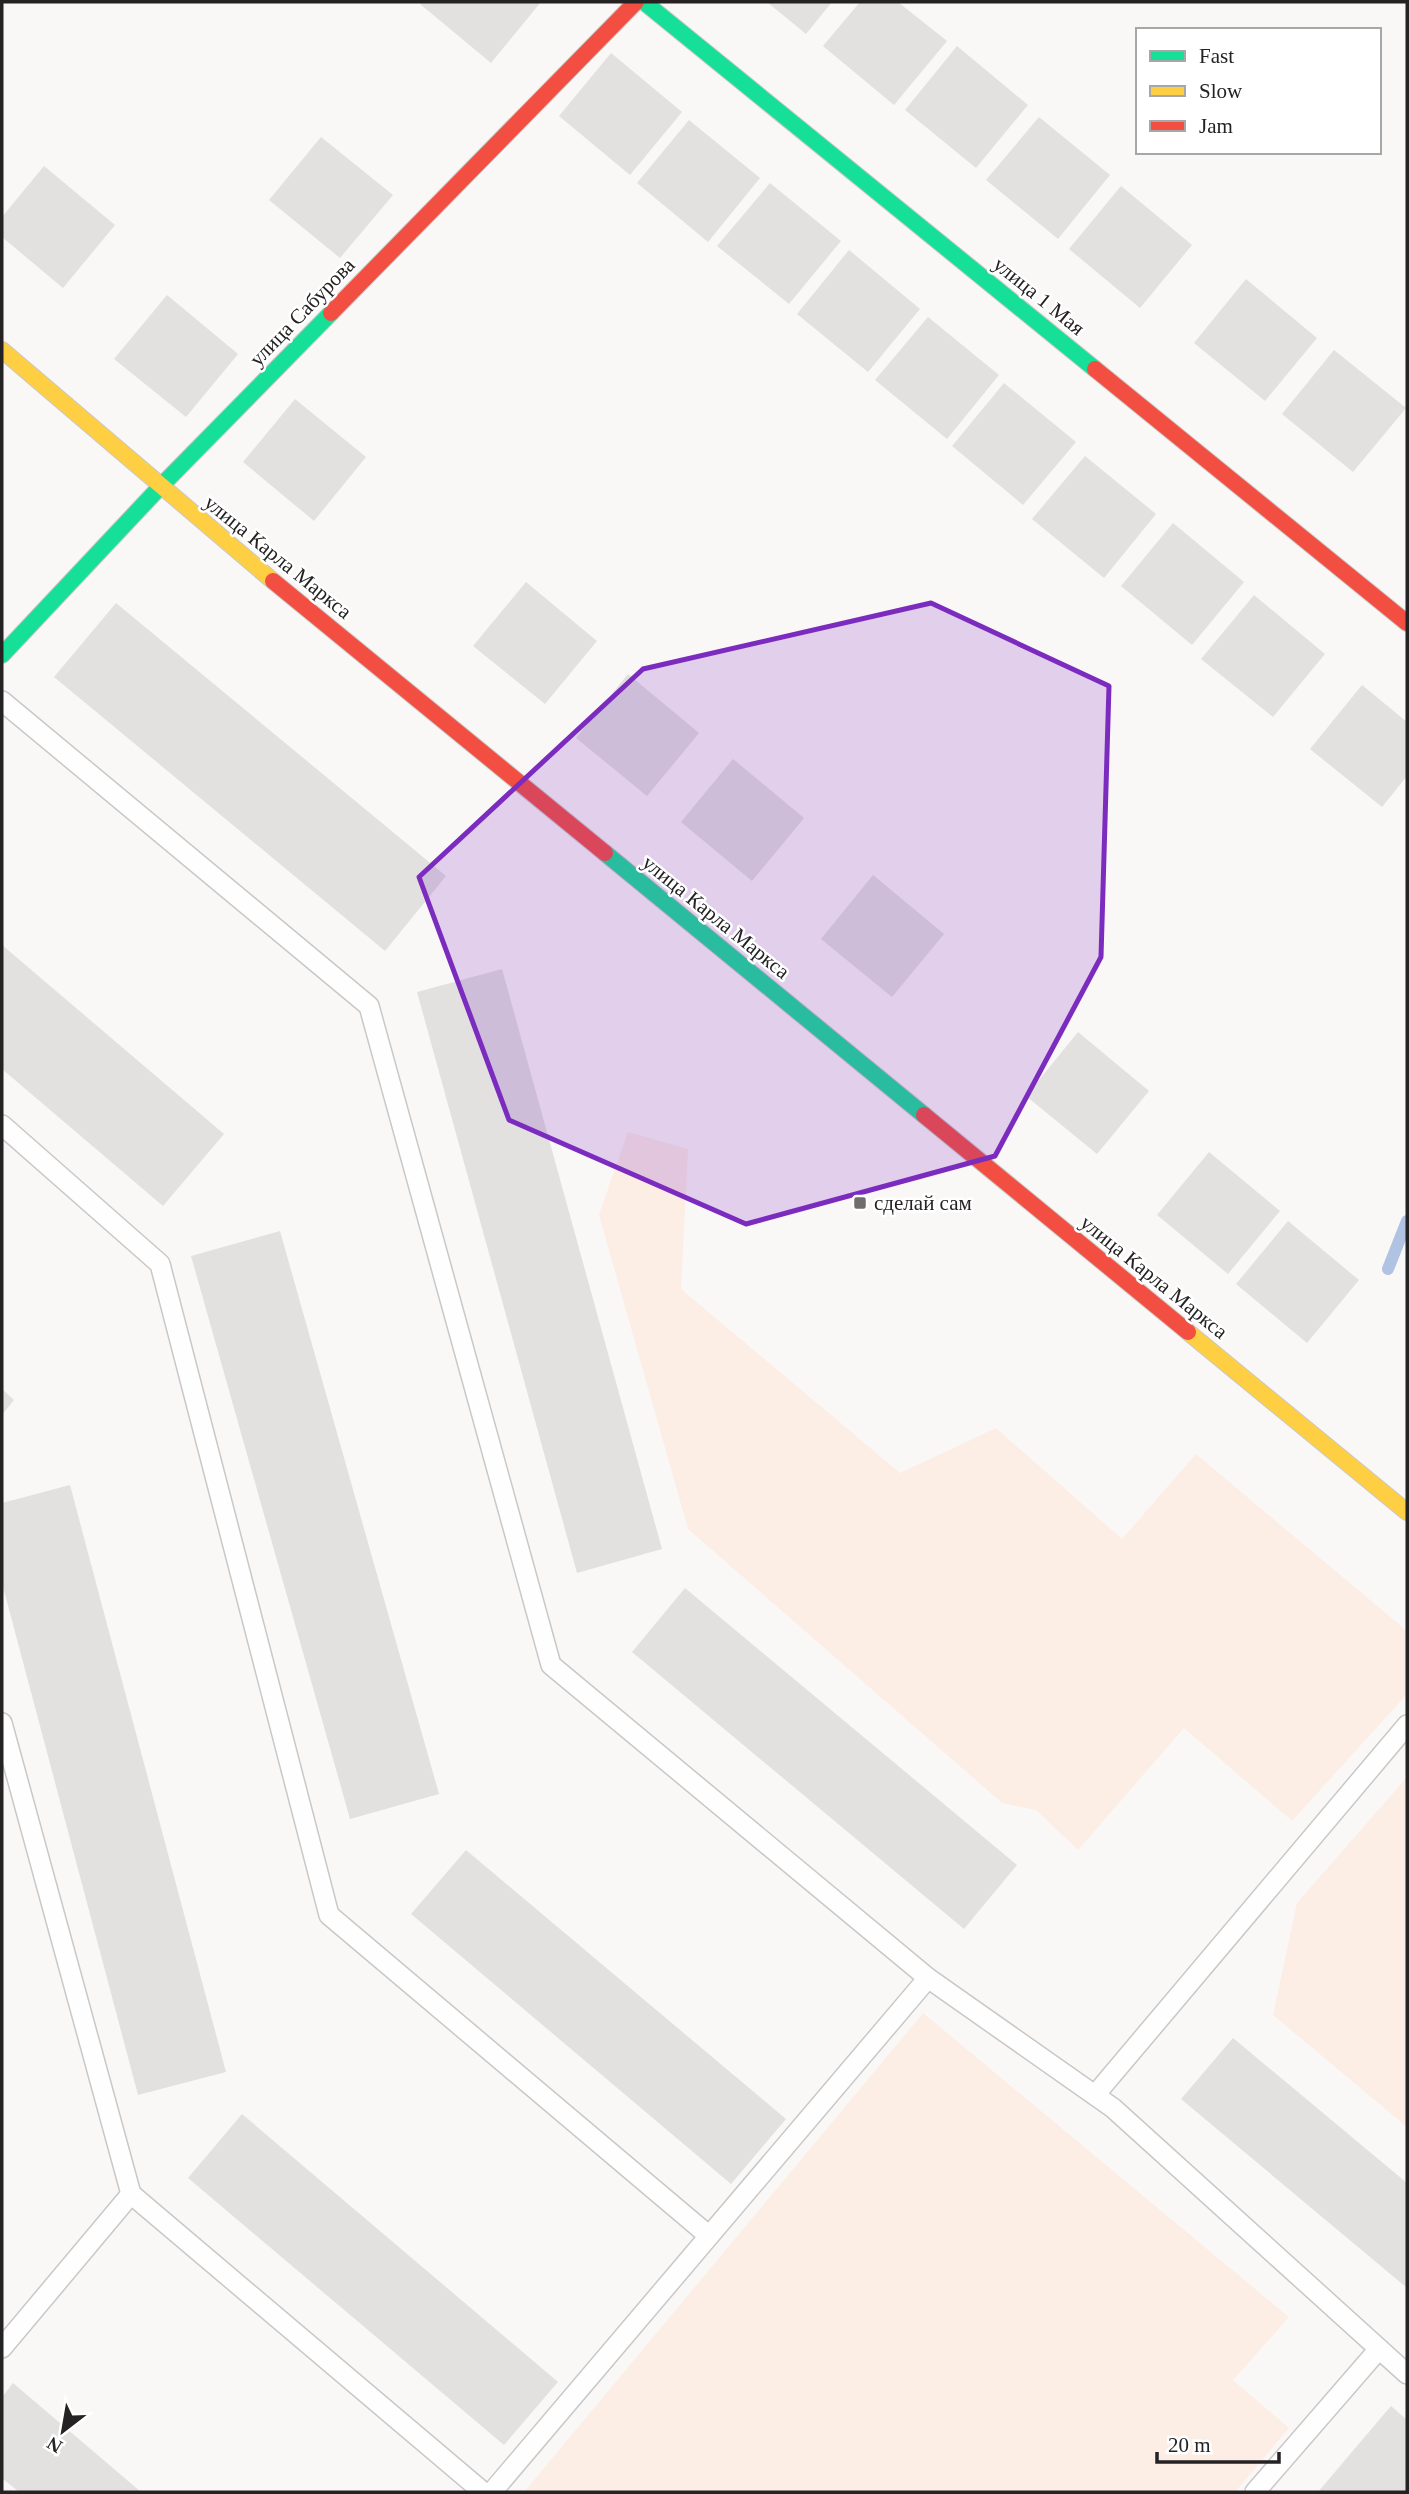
<svg xmlns="http://www.w3.org/2000/svg" width="1409" height="2494" font-family="Georgia,serif">
  <style>
    .green { fill: #fcede5 }
    .lines { fill: none; stroke-linecap: round; stroke-linejoin: round }
    .stream { stroke: #b0c3e2; stroke-width: 12 }
    .building { fill: #e2e1e0 }
    .lane-casing { stroke: #c9c8c7; stroke-width: 22 }
    .fast-casing { stroke: #c9c8c7; stroke-width: 18 }
    .slow-casing { stroke: #c9c8c7; stroke-width: 18 }
    .jam-casing { stroke: #c9c8c7; stroke-width: 18 }
    .lane { stroke: #fefefe; stroke-width: 19 }
    .fast { stroke: #16e098; stroke-width: 16 }
    .slow { stroke: #ffcf43; stroke-width: 16 }
    .jam { stroke: #f24e42; stroke-width: 16 }
    .marked { fill: #7b2cbf; fill-opacity: 0.2; stroke: #7b2cbf; stroke-width: 5; stroke-linejoin: round }
    .poi-dot { fill: #6f6d6d; stroke: #fff; stroke-width: 2.5 }
    .labels { text-anchor: middle; stroke-width: 5; stroke-linejoin: round; paint-order: stroke }
    .street-label { font-size: 21px; fill: #242222; stroke: #fff }
    .poi-label { font-size: 21px; fill: #242222; stroke: #fff; text-anchor: start }
  </style>
  <rect width="100%" height="100%" fill="#faf8f7"/>
  <g class="green">
    <polygon points="628,1132 688,1149 681,1289 900,1473 996,1428 1122,1539 1196,1454 1407,1631 1407,1694 1292,1821 1184,1728 1078,1850 1036,1810 1002,1803 688,1529 599,1215"/>
    <polygon points="1407,1777 1407,2127 1273,2015 1297,1903"/>
    <polygon points="923,2013 1289,2317 1233,2380 1289,2428 1235,2492 524,2492"/>
  </g>
  <g class="lines">
    <polyline class="stream" points="1388,1269 1407,1221"/>
  </g>
  <g class="building">
    <polygon points="422,2 541,2 491,63 420,4"/>
    <polygon points="767,2 832,2 806,34"/>
    <polygon points="860,2 898,2 947,41 894,105 823,46"/>
    <polygon points="957,46 1028,105 976,168 905,110"/>
    <polygon points="611,53 682,112 630,175 559,116"/>
    <polygon points="1039,117 1110,175 1058,239 986,180"/>
    <polygon points="689,120 760,178 708,242 637,183"/>
    <polygon points="321,137 393,195 340,258 269,200"/>
    <polygon points="44,166 115,225 63,288 2,237 2,217"/>
    <polygon points="770,183 841,241 789,304 717,246"/>
    <polygon points="1121,186 1192,245 1140,308 1069,249"/>
    <polygon points="849,250 920,309 868,372 797,314"/>
    <polygon points="1246,279 1317,338 1265,401 1194,343"/>
    <polygon points="167,295 238,354 186,417 114,359"/>
    <polygon points="928,317 999,375 947,439 875,380"/>
    <polygon points="1334,350 1406,408 1353,472 1282,414"/>
    <polygon points="1004,383 1076,442 1023,505 952,446"/>
    <polygon points="295,399 366,457 314,521 243,462"/>
    <polygon points="1085,456 1156,514 1104,578 1032,519"/>
    <polygon points="1173,523 1244,582 1192,645 1121,586"/>
    <polygon points="526,582 597,641 545,704 473,646"/>
    <polygon points="1254,595 1325,654 1273,717 1201,659"/>
    <polygon points="116,603 446,876 385,951 54,677"/>
    <polygon points="628,674 699,733 647,796 576,738"/>
    <polygon points="1362,685 1407,722 1407,776 1382,807 1310,749"/>
    <polygon points="733,759 804,818 752,881 681,822"/>
    <polygon points="873,875 944,934 892,997 821,939"/>
    <polygon points="2,945 224,1134 163,1206 2,1069"/>
    <polygon points="502,969 662,1549 577,1573 417,992"/>
    <polygon points="1078,1032 1149,1091 1097,1154 1026,1096"/>
    <polygon points="1209,1152 1280,1211 1228,1274 1157,1215"/>
    <polygon points="1288,1221 1359,1280 1307,1343 1236,1284"/>
    <polygon points="280,1231 439,1794 350,1819 191,1256"/>
    <polygon points="2,1389 14,1400 2,1415"/>
    <polygon points="70,1485 226,2072 138,2095 2,1583 2,1503"/>
    <polygon points="685,1588 1017,1865 964,1929 632,1652"/>
    <polygon points="466,1850 786,2119 731,2184 411,1914"/>
    <polygon points="1233,2038 1407,2183 1407,2288 1181,2099"/>
    <polygon points="242,2114 558,2382 504,2445 188,2178"/>
    <polygon points="13,2383 141,2492 19,2492 2,2478 2,2397"/>
    <polygon points="1391,2406 1407,2420 1407,2492 1318,2492"/>
  </g>
  <g class="lines">
    <defs>
      <g id="lane">
        <polyline points="2,701 369,1006 551,1665 928,1978 1113,2108 1407,2374"/>
        <polyline points="2,1125 160,1264 329,1915 708,2235"/>
        <polyline points="2,1723 131,2194 483,2492"/>
        <polyline points="1095,2095 1407,1725"/>
        <polyline points="2,2348 131,2194"/>
        <polyline points="492,2492 928,1978"/>
        <polyline points="1255,2492 1379,2349"/>
      </g>
      <g id="fast">
        <polyline points="644,2 1095,369"/>
        <polyline points="2,655 160,487 331,313"/>
        <polyline points="605,853 924,1115"/>
      </g>
      <g id="slow">
        <polyline points="2,350 273,581"/>
        <polyline points="1188,1332 1407,1512"/>
      </g>
      <g id="jam">
        <polyline points="331,313 636,2"/>
        <polyline points="1095,369 1407,623"/>
        <polyline points="273,581 605,853"/>
        <polyline points="924,1115 1188,1332"/>
      </g>
    </defs>
    <use href="#lane" class="lane-casing"/>
    <use href="#fast" class="fast-casing"/>
    <use href="#slow" class="slow-casing"/>
    <use href="#jam" class="jam-casing"/>
    <use href="#lane" class="lane"/>
    <use href="#fast" class="fast"/>
    <use href="#slow" class="slow"/>
    <use href="#jam" class="jam"/>
  </g>
  <path class="marked" d="M931,603L1109,686L1101,957L995,1156L746,1224L509,1120L419,877L643,669Z"/>
  <rect class="poi-dot" x="853" y="1196" width="14" height="14" rx="3.5"/>
  <g class="labels">
    <g class="street-label">
      <text transform="translate(1039 296) rotate(39)" y="7">улица 1 Мая</text>
      <text transform="translate(302 312) rotate(-46)" y="7">улица Сабурова</text>
      <text transform="translate(278 557) rotate(39)" y="7">улица Карла Маркса</text>
      <text transform="translate(716 917) rotate(39)" y="7">улица Карла Маркса</text>
      <text transform="translate(1154 1277) rotate(39)" y="7">улица Карла Маркса</text>
    </g>
    <g class="poi-label">
      <text x="874" y="1210">сделай сам</text>
    </g>
  </g>
  <rect width="1409" height="2494" fill="none" stroke="#242222" stroke-width="7"/>
  <rect x="1136" y="28" width="245" height="126" fill="#ffffff" stroke="#a7a7a7" stroke-width="2"/>
  <rect x="1150" y="51" width="35" height="10" fill="#16e098" stroke="#a7a7a7" stroke-width="2"/>
  <text x="1199" y="63" font-size="21" fill="#242222">Fast</text>
  <rect x="1150" y="86" width="35" height="10" fill="#ffcf43" stroke="#a7a7a7" stroke-width="2"/>
  <text x="1199" y="98" font-size="21" fill="#242222">Slow</text>
  <rect x="1150" y="121" width="35" height="10" fill="#f24e42" stroke="#a7a7a7" stroke-width="2"/>
  <text x="1199" y="133" font-size="21" fill="#242222">Jam</text>
  <g transform="translate(63 2431) rotate(211)" stroke="#ffffff" stroke-width="5" paint-order="stroke">
  <path d="M0-5L12 26L0 18L-12 26Z" fill="#242222"/>
  <text y="-10" font-size="19" font-weight="bold" text-anchor="middle" fill="#242222">N</text>
  </g>
  <path d="M1157 2452v10h122v-10" fill="none" stroke="#242222" stroke-width="3.5"/>
  <text x="1168" y="2452" font-size="21" fill="#242222" stroke="#ffffff" stroke-width="5" paint-order="stroke">20 m</text>
</svg>
